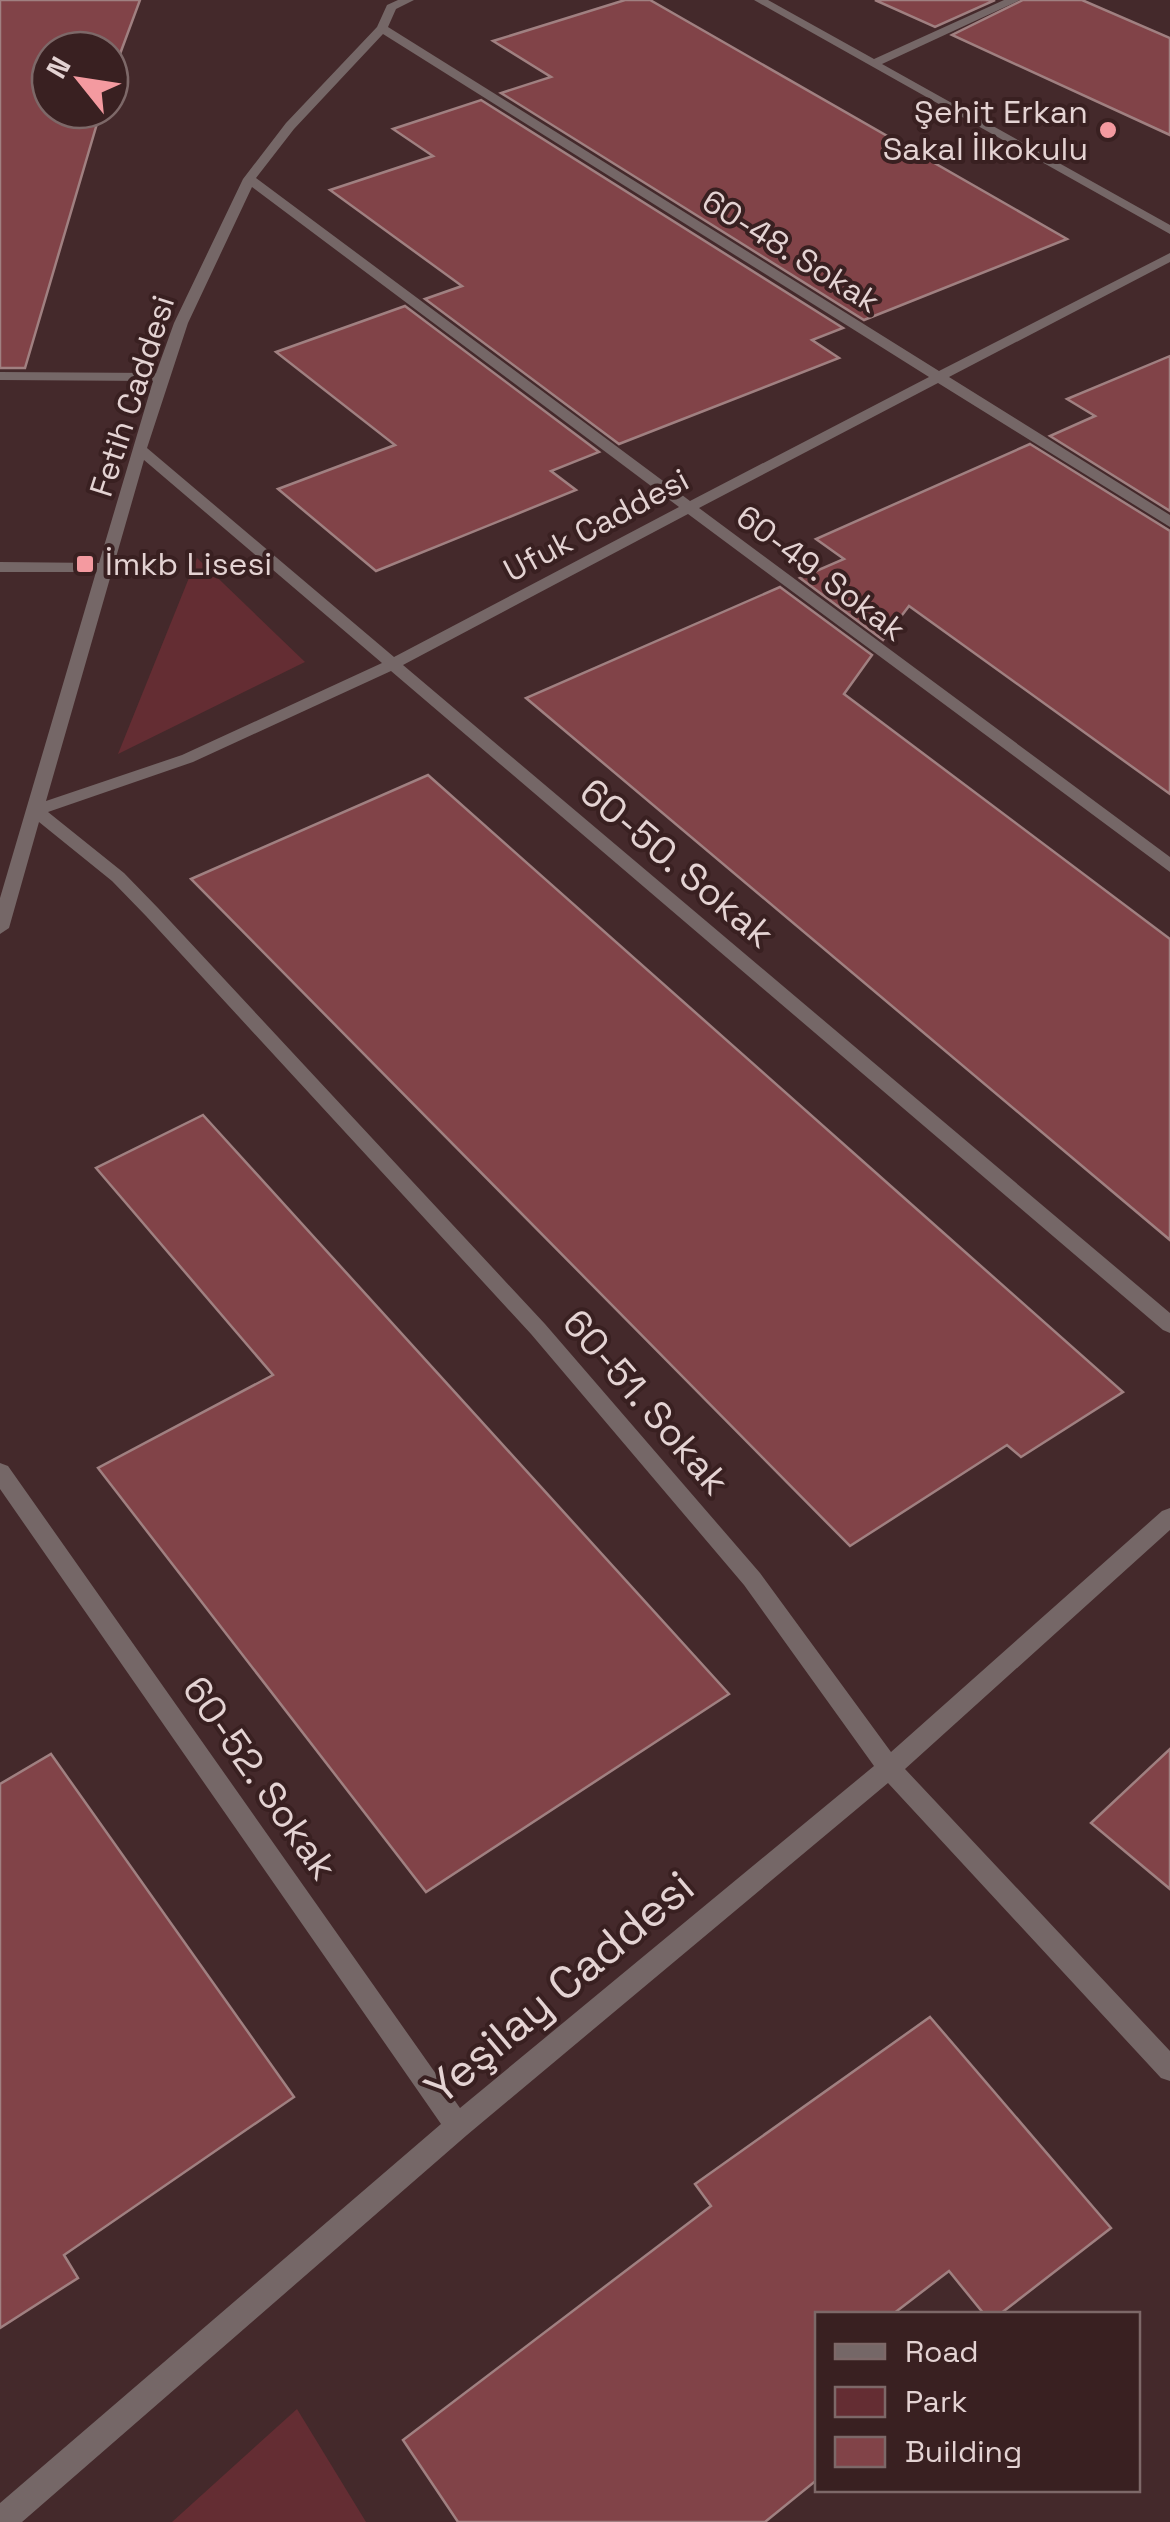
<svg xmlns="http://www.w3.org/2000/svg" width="1170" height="2522" font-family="'Space Grotesk',sans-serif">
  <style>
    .green { fill: #642d33 }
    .building { fill: #814348; stroke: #a08081; stroke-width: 2.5 }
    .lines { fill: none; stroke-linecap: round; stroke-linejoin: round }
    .street { fill: #756767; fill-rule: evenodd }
    .poi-dot { fill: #f49aa0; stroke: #392021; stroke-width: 4 }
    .labels { text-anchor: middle; stroke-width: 8; stroke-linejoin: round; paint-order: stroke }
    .far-poi-label { font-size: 32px; fill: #e4d3d3; stroke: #392021; text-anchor: end }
    .far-street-label { font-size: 32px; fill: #e4d3d3; stroke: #392021 }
    .street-label { font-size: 38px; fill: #e4d3d3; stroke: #392021 }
    .near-street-label { font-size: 45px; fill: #e4d3d3; stroke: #392021 }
  </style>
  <rect width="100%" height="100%" fill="#44292b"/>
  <g class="green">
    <polygon points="197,558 305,662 118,754"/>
    <polygon points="297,2409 366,2522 172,2522"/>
  </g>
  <g class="building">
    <polygon points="0,0 140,0 110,81 110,50 50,50 50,110 101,110 25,368 0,368"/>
    <polygon points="625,0 650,0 1067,239 864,320 501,93 551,77 493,41"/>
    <polygon points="875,0 995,0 935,27"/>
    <polygon points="1023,0 1082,0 1170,38 1170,135 952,35"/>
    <polygon points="481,100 843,328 812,340 839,358 619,444 425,299 462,286 330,190 433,156 393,129"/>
    <polygon points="405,306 599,452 551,471 576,490 376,571 278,489 395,445 276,352"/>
    <polygon points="1170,356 1170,511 1050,436 1095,416 1067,399"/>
    <polygon points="1030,444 1170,531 1170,794 909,606 883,640 800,578 844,559 816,539"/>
    <polygon points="780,587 872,655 844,694 1170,939 1170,1240 526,698"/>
    <polygon points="428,775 902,1196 1123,1392 1021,1457 1007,1445 850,1546 191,879"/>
    <polygon points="203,1115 729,1694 426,1892 98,1468 273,1375 96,1168"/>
    <polygon points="1170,1749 1170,1889 1091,1823"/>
    <polygon points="51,1754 294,2097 64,2255 78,2278 0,2328 0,1784"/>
    <polygon points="930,2017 1111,2228 1000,2314 984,2314 949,2271 893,2314 818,2314 818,2479 765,2522 458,2522 403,2440 711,2206 695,2184"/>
  </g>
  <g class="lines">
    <g class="street">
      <path d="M398,0H414L396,9L388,27L939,371L1170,253V262L949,377L1170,515V527L938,383L699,508L1170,857V872L688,514L403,665L1170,1313V1333L1163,1330L391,671L193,762L48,812L124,873L158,908L545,1324L760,1573L891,1752L1162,1511L1170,1508V1530L905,1769L1170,2051V2081L1161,2078L888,1783L467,2135L22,2522H0V2503L441,2124L0,1489V1463L8,1466L460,2108L874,1766L744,1585L531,1334L146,916L112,881L39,822L9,928L0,934V898L96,572H0V562L99,563L153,381L0,380V372L156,373L174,323L243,179L286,123L377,27L387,5ZM383,34L929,377L690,501L256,178L294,129ZM252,187L679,507L394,657L147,448L188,323ZM144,460L382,663L182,755L46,801Z"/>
      <polygon points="754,0 768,0 874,59 1004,0 1020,0 882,64 1170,225 1170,234"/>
    </g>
  </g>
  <g class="poi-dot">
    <circle cx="1108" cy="130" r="10"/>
    <rect x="75" y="554" width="20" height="20" rx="5"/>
  </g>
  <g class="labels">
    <g class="far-poi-label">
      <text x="1088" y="123">Şehit Erkan<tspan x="1088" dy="37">Sakal İlkokulu</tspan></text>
      <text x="105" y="575" text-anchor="start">İmkb Lisesi</text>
    </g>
    <g class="far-street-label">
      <text transform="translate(791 251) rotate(32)" y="11">60-48. Sokak</text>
      <text transform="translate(132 396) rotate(-72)" y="11">Fetih Caddesi</text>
      <text transform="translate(596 525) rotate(-28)" y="11">Ufuk Caddesi</text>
      <text transform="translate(821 573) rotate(37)" y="11">60-49. Sokak</text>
    </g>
    <g class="street-label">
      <text transform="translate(677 863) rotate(40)" y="13">60-50. Sokak</text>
      <text transform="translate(646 1402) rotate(49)" y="13">60-51. Sokak</text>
      <text transform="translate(260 1778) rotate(55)" y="13">60-52. Sokak</text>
    </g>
    <g class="near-street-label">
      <text transform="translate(559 1987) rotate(-40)" y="16">Yeşilay Caddesi</text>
    </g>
  </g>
  <rect x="815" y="2312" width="325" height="180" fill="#392021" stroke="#7d6868" stroke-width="2.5"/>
  <rect x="835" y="2344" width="50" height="15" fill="#756767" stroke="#7d6868" stroke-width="2.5"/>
  <text x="905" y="2362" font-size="30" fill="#e4d3d3">Road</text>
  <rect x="835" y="2387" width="50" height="30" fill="#642d33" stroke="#7d6868" stroke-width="2.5"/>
  <text x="905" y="2412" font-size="30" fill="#e4d3d3">Park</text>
  <rect x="835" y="2437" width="50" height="30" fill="#814348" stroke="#7d6868" stroke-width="2.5"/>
  <text x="905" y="2462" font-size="30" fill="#e4d3d3">Building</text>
  <g transform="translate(80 80) rotate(300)"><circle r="48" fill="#392021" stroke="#7d6868" stroke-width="2.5"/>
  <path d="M0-8L18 38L0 25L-18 38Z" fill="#f49aa0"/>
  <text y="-15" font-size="28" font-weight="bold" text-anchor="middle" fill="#e4d3d3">N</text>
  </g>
</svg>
